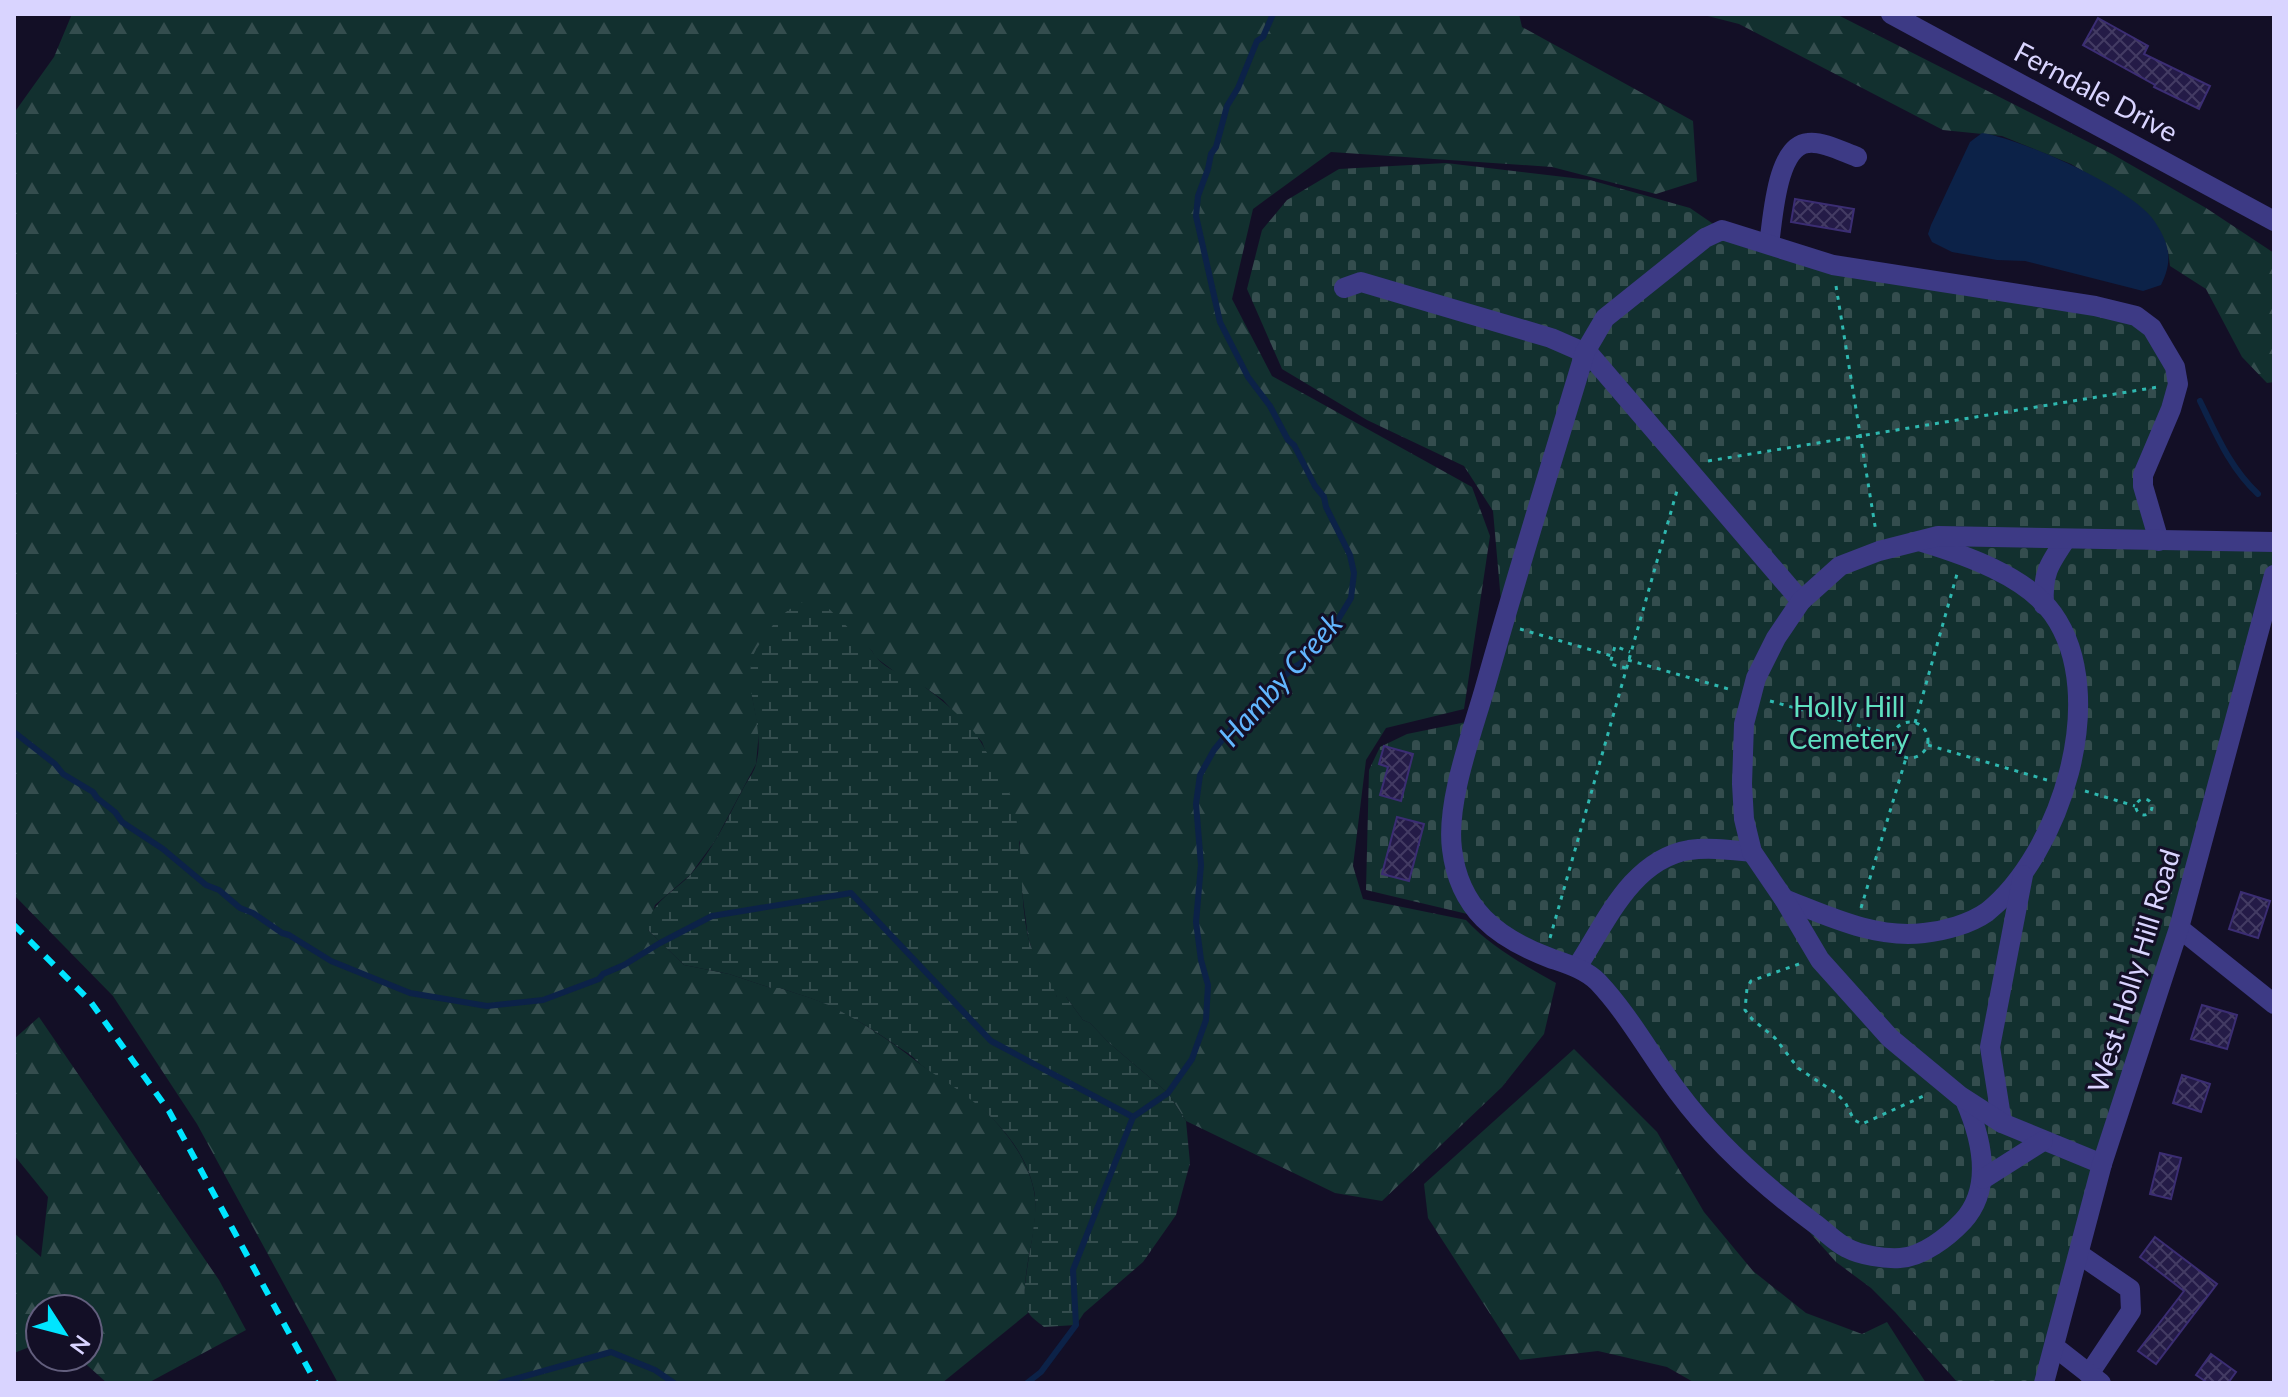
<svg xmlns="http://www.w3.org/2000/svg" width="2288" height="1397" font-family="Lato,sans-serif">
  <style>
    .forest { fill: url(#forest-firs) }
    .wetland { fill: url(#wetland-marsh) }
    .cemetery { fill: url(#cemetery-stones) }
    .water { fill: #0c2248 }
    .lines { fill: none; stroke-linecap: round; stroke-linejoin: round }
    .stream { stroke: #0c2248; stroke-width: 6 }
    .building { fill: url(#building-cross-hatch); stroke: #3b2d73; stroke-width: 2 }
    .path { stroke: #2fb8b0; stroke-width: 3; stroke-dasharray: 4 6; stroke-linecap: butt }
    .minor { stroke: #3d3a85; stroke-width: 20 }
    .rail { stroke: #00e5ff; stroke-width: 6; stroke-dasharray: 12 10; stroke-linecap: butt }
    .labels { text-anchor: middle; stroke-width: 6; stroke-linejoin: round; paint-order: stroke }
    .street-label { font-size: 28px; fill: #d9d4ff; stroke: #130f26 }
    .park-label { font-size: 28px; fill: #5fe0c0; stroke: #130f26 }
    .water-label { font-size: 30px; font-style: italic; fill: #62b6ff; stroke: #130f26 }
  </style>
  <defs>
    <pattern id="forest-firs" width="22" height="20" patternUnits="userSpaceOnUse" patternTransform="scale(2)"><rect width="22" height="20" fill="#12302f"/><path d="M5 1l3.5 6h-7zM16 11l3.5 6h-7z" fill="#344d4e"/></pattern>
    <pattern id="wetland-marsh" width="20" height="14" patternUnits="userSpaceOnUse" patternTransform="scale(2)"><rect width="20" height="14" fill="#12302f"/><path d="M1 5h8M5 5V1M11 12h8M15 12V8" fill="none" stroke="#344d4e"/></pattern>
    <pattern id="cemetery-stones" width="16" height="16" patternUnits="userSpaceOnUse" patternTransform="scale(2)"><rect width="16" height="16" fill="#12302f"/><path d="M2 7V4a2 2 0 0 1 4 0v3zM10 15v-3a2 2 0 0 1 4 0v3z" fill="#344d4e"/></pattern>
    <pattern id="building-cross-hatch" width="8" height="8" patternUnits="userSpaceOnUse" patternTransform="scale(2)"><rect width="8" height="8" fill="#241b47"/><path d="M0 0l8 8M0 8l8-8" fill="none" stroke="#433b63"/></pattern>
  </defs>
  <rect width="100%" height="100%" fill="#130f26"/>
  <g class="forest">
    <path d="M72,14H1519L1522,27L1693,121L1697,181L1656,194L1552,167L1331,152L1253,209L1232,299L1272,376L1472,487L1490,536L1464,709L1386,728L1366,760L1353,866L1363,899L1466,920C1491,947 1524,965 1556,983L1544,1034L1502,1087L1382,1201L1335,1193L1186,1121L1168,1093L1109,1043L1090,1023L1083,1020L1066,997H1057L1033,953L1028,937L1020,876V843L982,742L943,700L926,688L903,678L875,657L872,651L861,642L757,648L752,662V696L759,731L756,764L715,841L690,875L655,905L648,930L684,965L729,974L771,988H780C800,995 824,1001 843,1012C871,1028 899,1047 924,1067C931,1072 939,1074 945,1079C984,1104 1030,1150 1035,1198C1039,1235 1017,1279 1028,1313L942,1383H338L197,1124L113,996L14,895V113L54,57Z"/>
    <polygon points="1700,14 1836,14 2112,154 2206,208 2274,253 2274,382 2267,383 2242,357 2206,289 2170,266 2168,251 2123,195 2071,164 2002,136 1943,130 1739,24"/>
    <polygon points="39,1017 219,1280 246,1330 148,1383 107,1383 78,1357 88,1357 88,1309 40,1309 40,1343 14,1353 14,1233 41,1257 48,1197 14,1155 14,1039"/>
    <polygon points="1574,1049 1657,1132 1704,1212 1753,1271 1806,1313 1862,1334 1887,1322 1926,1383 1695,1383 1667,1367 1598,1351 1520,1360 1428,1218 1424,1184"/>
  </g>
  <path class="wetland" d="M808,600L823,603L872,651C883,672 910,675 926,688C943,701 972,724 982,744C991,761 1005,778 1011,797C1025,842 1018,890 1028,937C1033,959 1049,975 1057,997H1066L1083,1020L1090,1023L1109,1043L1168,1093L1186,1121L1190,1163L1176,1215L1143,1262L1084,1313L1076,1325L1044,1327C1038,1322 1030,1317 1027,1310C1017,1289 1041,1223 1034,1190C1022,1134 973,1098 928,1070C921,1066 916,1059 909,1054C888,1040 865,1024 842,1012C823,1001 800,995 780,988H771L729,974L684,965L648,930C648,902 674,893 691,874C713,850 727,819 742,791C746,782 754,773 756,764C766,729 744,694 752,660C754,650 761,642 767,634C778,616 789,608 808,600Z"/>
  <polygon class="cemetery" points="1446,163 1590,180 1690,208 1722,230 1757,240 2135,316 2175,367 2147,460 2159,540 2274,542 2274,575 2044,1383 1958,1383 1895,1312 1871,1288 1836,1262 1779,1198 1721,1141 1596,980 1480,917 1366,890 1369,770 1380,747 1407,734 1476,720 1503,624 1493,511 1464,466 1367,420 1282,369 1247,289 1262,230 1287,200 1339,169"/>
  <path class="water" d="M1982,133C2022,139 2133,188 2155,222C2170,245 2173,261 2161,285L2143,291L2025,261L1997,260L1952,252L1932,242L1928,234L1931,225L1970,142Z"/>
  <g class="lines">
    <g class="stream">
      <path d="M2200,401C2216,434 2230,468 2258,494"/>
      <polyline points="14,732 55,764 63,774 93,792 97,798 115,812 122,822 163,849 206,885 219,890 240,908 253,913 282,933 289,935 331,961 410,993 487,1006 543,1000 599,979 603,974 624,965 660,943 712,916 851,893 991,1041 1133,1117"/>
      <polyline points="500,1383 611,1352 655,1370 674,1383"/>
      <polyline points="1027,1383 1041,1372 1076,1325 1073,1270 1133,1117 1168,1093 1192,1059 1206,1020 1208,985 1201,960 1196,922 1201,865 1196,804 1200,775 1214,750 1236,723 1294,667 1301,663 1330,633 1351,598 1354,573 1350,555 1326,507 1324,497 1315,486 1294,445 1288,440 1270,406 1248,377 1220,322 1196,216 1198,196 1208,169 1211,154 1216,147 1227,106 1238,88 1257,41 1263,37 1273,14"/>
    </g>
  </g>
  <g class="building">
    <polygon points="2098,18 2148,46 2144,54 2210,86 2199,109 2154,87 2155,85 2083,45"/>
    <polygon points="1795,199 1854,209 1850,232 1791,222"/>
    <polygon points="1384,746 1413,754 1401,801 1380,795 1388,767 1379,764"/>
    <polygon points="1397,817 1424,824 1409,881 1382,874"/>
    <polygon points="2241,892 2270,901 2258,938 2229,929"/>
    <polygon points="2202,1005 2237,1015 2227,1049 2191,1039"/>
    <polygon points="2182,1075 2210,1084 2201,1112 2173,1103"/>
    <polygon points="2160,1153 2181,1158 2171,1199 2150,1194"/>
    <polygon points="2155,1237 2217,1284 2156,1364 2138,1351 2184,1291 2140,1257"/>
    <polygon points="2211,1354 2236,1372 2228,1383 2208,1383 2196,1375"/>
  </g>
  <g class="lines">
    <g class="path">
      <polyline points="1836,286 1876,532"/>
      <polyline points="1708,461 2158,387"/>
      <polyline points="1520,629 1612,656"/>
      <polyline points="1628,660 1732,690"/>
      <polyline points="1626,668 1610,664 1615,646 1630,652"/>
      <polyline points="1770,701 1893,735"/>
      <circle cx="1910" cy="740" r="18"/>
      <polyline points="1915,723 1957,574"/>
      <polyline points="1928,745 2047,780"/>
      <polyline points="2085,791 2135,806"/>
      <circle cx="2144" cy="807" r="8"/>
      <polyline points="1861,908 1906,758"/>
      <polyline points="1550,938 1678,487"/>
      <polyline points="1799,964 1751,981 1747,988 1745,1010 1752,1019 1775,1038 1798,1068 1837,1094 1845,1102 1854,1120 1862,1124 1928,1094"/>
    </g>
    <g class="minor">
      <polyline points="1891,14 2274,221"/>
      <path d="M1769,244C1773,220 1776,146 1808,143C1823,141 1843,152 1857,157"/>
      <polyline points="1344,288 1361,282 1551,338 1590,355 1801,601"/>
      <path d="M2044,605C2042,574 2049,564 2066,539"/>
      <path d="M1784,899C1828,916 1875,939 1924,933C1944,931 1970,924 1987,912C2060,854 2111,696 2053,614C2026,576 1965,555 1922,542"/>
      <polyline points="2179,928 2274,1004"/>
      <path d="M1577,967C1606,923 1631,860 1689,850C1710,847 1731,850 1752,852"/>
      <path d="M1965,1100C1981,1137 1994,1187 1963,1221C1948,1237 1922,1257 1900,1258C1884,1259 1860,1255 1847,1248C1835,1242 1825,1231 1814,1223C1764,1186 1715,1142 1678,1092C1651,1056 1629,1015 1598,982C1585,969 1567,964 1550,958C1497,938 1459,909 1452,849C1446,803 1471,736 1484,691C1516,577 1551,465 1585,352L1605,318L1705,238L1722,230L1833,265L2095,306L2136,316L2152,328L2175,367L2178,384L2171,409L2143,475V486L2159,541"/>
      <polyline points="2002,1123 1990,1047 2023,875"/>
      <polyline points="2102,1164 2002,1123 1960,1096 1890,1038 1820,960 1784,899 1752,852 1744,819 1742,784 1744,724 1756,678 1776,638 1801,601 1840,566 1879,551 1938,536 2274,542"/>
      <polyline points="1983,1179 2043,1141"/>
      <polyline points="2079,1254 2130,1289 2131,1311 2089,1374"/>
      <polyline points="2055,1347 2101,1383"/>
      <polyline points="2044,1383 2102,1164 2179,928 2274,575"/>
    </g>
    <polyline class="rail" points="14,925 90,1001 169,1111 316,1383"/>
  </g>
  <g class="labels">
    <g class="street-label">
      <text transform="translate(2096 92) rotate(28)" y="10">Ferndale Drive</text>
      <text transform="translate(2134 971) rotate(-73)" y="10">West Holly Hill Road</text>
    </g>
    <g class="park-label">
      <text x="1849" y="717">Holly Hill<tspan x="1849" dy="32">Cemetery</tspan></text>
    </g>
    <g class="water-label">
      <text transform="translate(1281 680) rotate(-48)" y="10">Hamby Creek</text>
    </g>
  </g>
  <rect width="2288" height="1397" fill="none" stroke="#d9d4ff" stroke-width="32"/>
  <g transform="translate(64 1333) rotate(126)"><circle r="38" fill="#130f26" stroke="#625e7d" stroke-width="2"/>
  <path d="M0-6L14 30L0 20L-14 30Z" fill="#00e5ff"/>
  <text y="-12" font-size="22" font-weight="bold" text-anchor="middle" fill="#d9d4ff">N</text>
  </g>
</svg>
